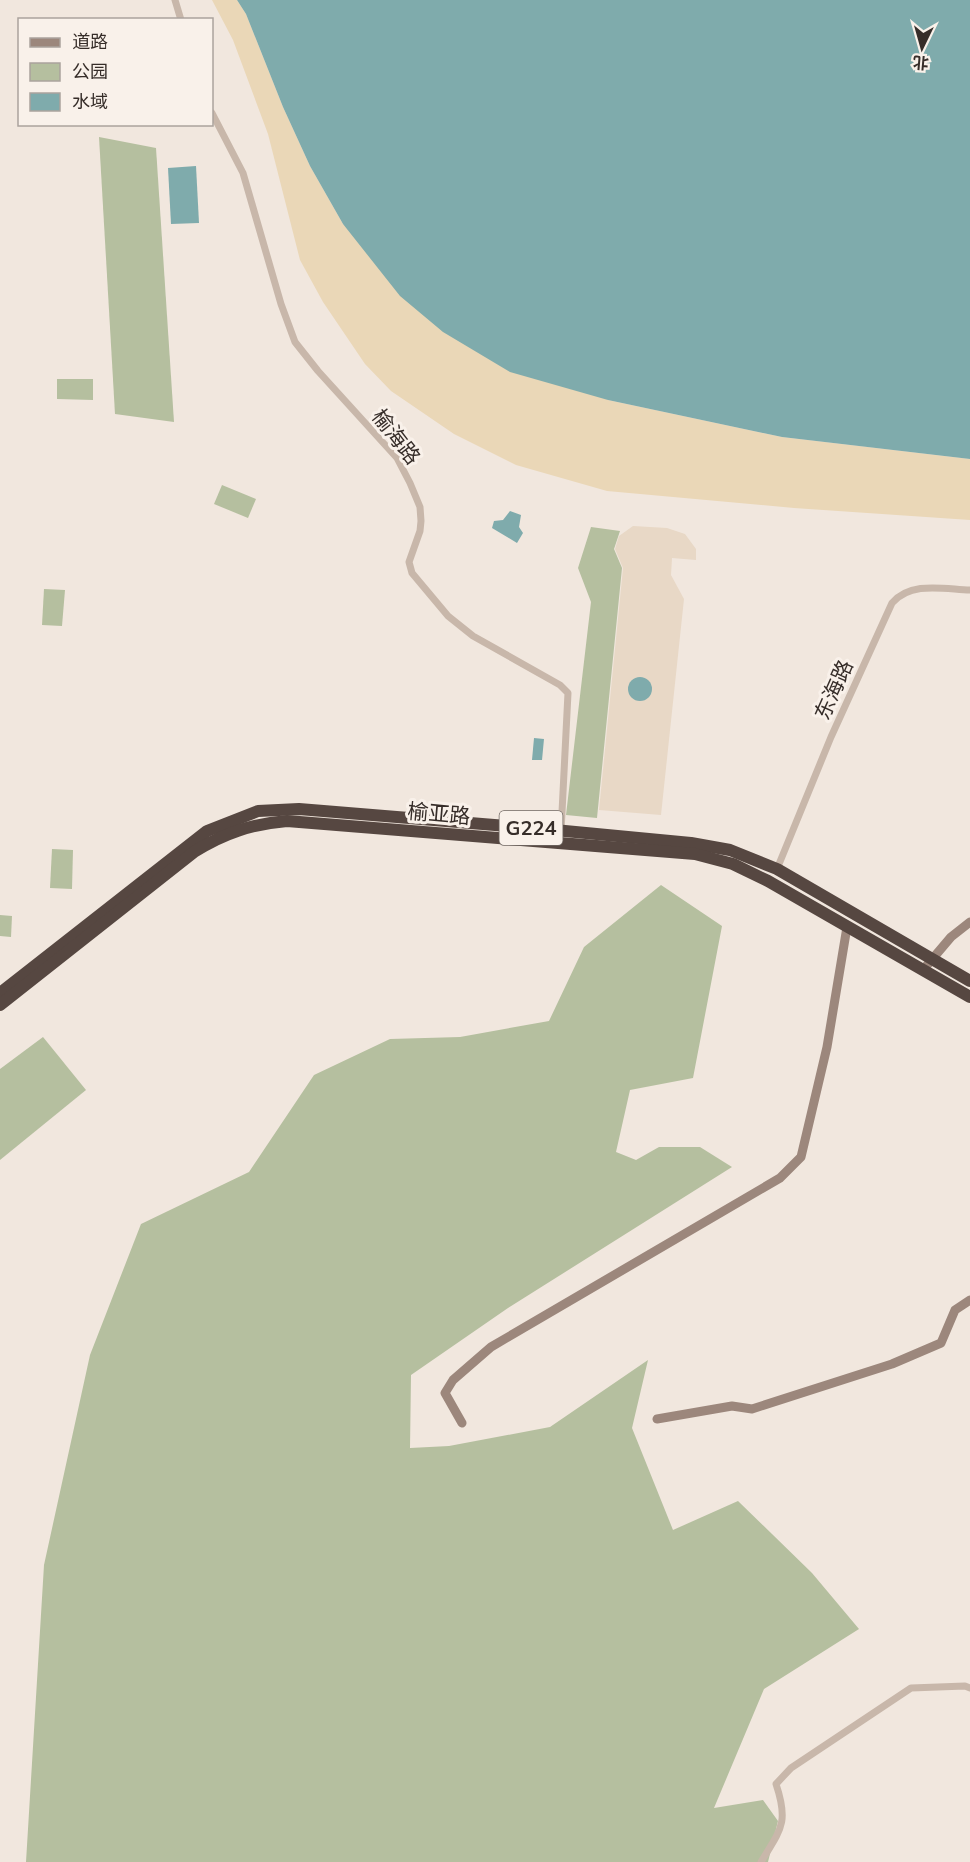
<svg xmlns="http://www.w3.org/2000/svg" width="970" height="1862" font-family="Mulish,'Noto Sans SC',sans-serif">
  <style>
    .green { fill: #b5bf9f }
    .sand { fill: #ead7b7 }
    .plaza { fill: #e8d8c6 }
    .water { fill: #7fabac }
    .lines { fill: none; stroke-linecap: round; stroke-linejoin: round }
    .street { stroke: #c8b7aa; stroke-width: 7 }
    .secondary { stroke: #9c877c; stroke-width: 9 }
    .highway { stroke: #564741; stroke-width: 12 }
    .labels { text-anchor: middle; stroke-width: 6; stroke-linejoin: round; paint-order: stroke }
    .shield { fill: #f9f1ea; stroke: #706863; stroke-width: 1.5 }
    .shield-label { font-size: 20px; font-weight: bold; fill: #362d29 }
    .street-label { font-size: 21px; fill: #362d29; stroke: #f9f1ea }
  </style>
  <rect width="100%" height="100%" fill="#f1e7de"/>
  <g class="green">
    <polygon points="99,137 156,148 174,422 115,414"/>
    <polygon points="57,379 93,379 93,400 57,399"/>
    <polygon points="222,485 256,499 248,518 214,504"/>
    <polygon points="591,527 620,531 614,549 622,568 597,818 566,815 591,602 578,568"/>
    <polygon points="44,589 65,590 62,626 42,625"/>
    <polygon points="52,849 73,850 72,889 50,888"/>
    <polygon points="661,885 722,926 693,1078 630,1090 616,1152 636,1160 659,1147 700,1147 732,1167 508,1308 411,1375 410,1448 449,1446 550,1427 648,1360 632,1428 673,1530 738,1501 812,1573 859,1629 764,1689 714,1808 763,1800 778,1821 768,1862 26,1862 44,1565 90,1355 141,1224 249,1172 314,1075 390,1039 460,1037 549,1021 584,947"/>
    <polygon points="0,915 12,916 11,937 0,936"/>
    <polygon points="43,1037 86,1090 0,1160 0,1069"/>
  </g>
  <polygon class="sand" points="212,0 237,0 246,14 283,107 310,166 343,224 608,400 782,437 970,459 970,520 794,508 607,491 516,465 454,434 391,391 365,364 323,302 300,260 268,134 233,40"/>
  <polygon class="plaza" points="633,526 667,528 685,534 696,549 696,560 672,558 671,575 684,599 661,815 599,810 623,568 615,549 619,536"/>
  <g class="water">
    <polygon points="237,0 970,0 970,459 782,437 608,400 510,372 443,332 400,296 343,224 310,166 283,107 246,14"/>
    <polygon points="196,166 199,223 171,224 168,168"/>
    <polygon points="510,511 521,515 519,527 523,533 517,543 492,528 494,521 503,520"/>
    <circle cx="640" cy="689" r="12"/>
    <polygon points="534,738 544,739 542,760 532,760"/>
  </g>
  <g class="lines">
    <g class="street">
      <polyline points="175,0 181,20"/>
      <polyline points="212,113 243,173 281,304 295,342 318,371 397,458 410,483 420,507 421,521 420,531 409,562 412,573 448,616 473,636 560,685 568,693 561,832"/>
      <path d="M777,869L831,737L892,603C911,581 943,589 970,590"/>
      <path d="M761,1862C781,1829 789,1823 776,1784L791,1768L911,1688L965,1686L970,1688"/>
    </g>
    <g class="secondary">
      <polyline points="923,970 951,937 970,922"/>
      <polyline points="657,1419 732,1406 752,1409 892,1364 941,1343 955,1310 970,1300"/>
      <polyline points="462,1423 445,1393 453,1380 491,1347 780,1178 801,1157 827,1047 847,927"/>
    </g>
    <g class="highway">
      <polyline points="0,993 207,831 258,811 299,809 544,829 691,843 730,850 777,869 970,981"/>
      <path d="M0,1005L194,852C224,833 252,824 287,821L695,854L733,864L768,881L970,997"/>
    </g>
  </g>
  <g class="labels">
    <rect class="shield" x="499.5" y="811" width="63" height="34" rx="4.5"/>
    <g class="shield-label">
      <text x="531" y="835">G224</text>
    </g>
    <g class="street-label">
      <text transform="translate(396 437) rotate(52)" y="7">榆海路</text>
      <text transform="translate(834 690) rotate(-66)" y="7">东海路</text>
      <text transform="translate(439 814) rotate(5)" y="7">榆亚路</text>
    </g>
  </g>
  <rect x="18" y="18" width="195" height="108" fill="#f9f1ea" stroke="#aba39d" stroke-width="1.5"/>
  <rect x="30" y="38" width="30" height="9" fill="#9c877c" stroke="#aba39d" stroke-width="1.5"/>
  <text x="72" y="48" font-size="18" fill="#362d29">道路</text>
  <rect x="30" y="63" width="30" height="18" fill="#b5bf9f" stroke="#aba39d" stroke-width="1.5"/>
  <text x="72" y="78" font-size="18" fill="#362d29">公园</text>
  <rect x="30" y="93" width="30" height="18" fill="#7fabac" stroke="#aba39d" stroke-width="1.5"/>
  <text x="72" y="108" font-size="18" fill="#362d29">水域</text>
  <g transform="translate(922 48) rotate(185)" stroke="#f9f1ea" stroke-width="4.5" paint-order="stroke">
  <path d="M0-4.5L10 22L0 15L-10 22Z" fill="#362d29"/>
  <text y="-9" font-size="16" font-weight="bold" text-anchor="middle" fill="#362d29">北</text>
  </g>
</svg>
